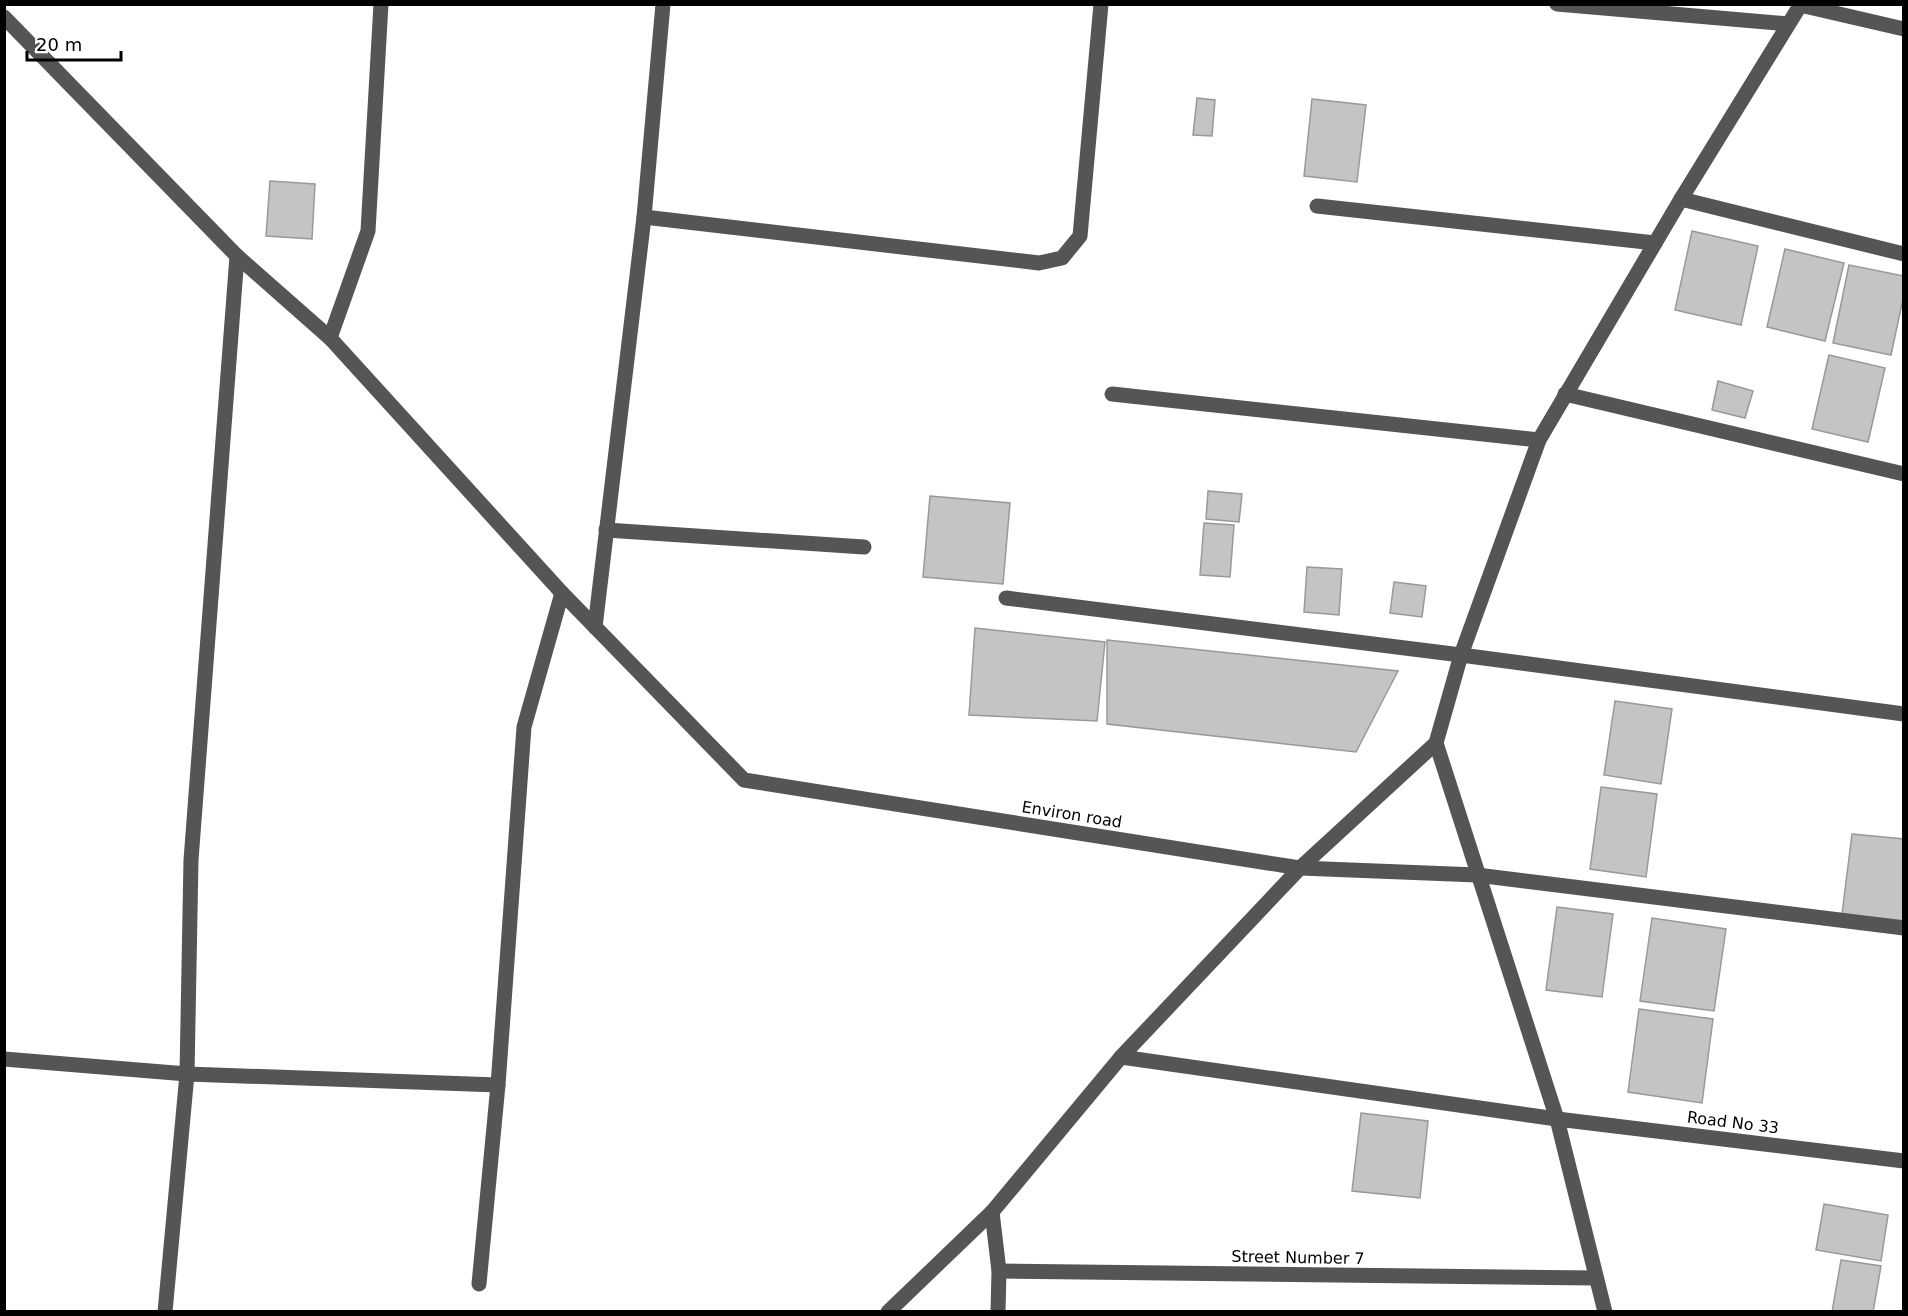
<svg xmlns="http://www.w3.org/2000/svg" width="1908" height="1316" font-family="'DejaVu Sans',sans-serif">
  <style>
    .building { fill: #c4c4c4; stroke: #999; stroke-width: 1.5 }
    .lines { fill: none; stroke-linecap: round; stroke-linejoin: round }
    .minor { stroke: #555; stroke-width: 15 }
    .labels { text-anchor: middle; stroke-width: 5; stroke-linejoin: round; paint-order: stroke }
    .street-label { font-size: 16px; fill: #000; stroke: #fff }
  </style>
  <rect width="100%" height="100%" fill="#fff"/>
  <g class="building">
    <polygon points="1197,98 1215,100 1212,136 1193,135"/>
    <polygon points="1312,99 1366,105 1357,182 1304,176"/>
    <polygon points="270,181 315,184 312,239 266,236"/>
    <polygon points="1692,231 1758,246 1741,325 1675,310"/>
    <polygon points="1785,249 1844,263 1825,341 1767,327"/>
    <polygon points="1849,265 1904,276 1904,294 1891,355 1833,343"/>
    <polygon points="1829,355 1885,368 1868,442 1812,429"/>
    <polygon points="1718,381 1753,391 1745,418 1712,410"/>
    <polygon points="1208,491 1242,494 1239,522 1206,519"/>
    <polygon points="930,496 1010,503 1003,584 923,577"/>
    <polygon points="1204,523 1234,525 1230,577 1200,575"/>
    <polygon points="1307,567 1342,569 1339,615 1304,612"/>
    <polygon points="1394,582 1426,586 1422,617 1390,613"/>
    <polygon points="975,628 1105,642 1097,721 969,715"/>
    <polygon points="1107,640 1398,671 1356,752 1107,724"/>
    <polygon points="1615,701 1672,709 1661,784 1604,775"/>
    <polygon points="1601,787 1657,794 1646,877 1590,869"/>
    <polygon points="1852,834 1904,839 1904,921 1842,914"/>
    <polygon points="1557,907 1613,914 1602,997 1546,990"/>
    <polygon points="1652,918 1726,929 1714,1011 1640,1001"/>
    <polygon points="1639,1009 1713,1019 1702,1103 1628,1092"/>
    <polygon points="1361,1113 1428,1121 1420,1198 1352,1191"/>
    <polygon points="1824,1204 1888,1215 1881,1261 1816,1250"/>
    <polygon points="1841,1260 1881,1266 1873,1312 1832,1312"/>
  </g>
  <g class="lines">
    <g class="minor">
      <polyline points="1557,4 1788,24"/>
      <polyline points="1800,5 1904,29"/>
      <polyline points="4,17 237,256 330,338 562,593 744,780 1300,868 1477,875 1904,928"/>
      <polyline points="1681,199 1904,254"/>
      <polyline points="1317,206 1655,243"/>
      <polyline points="644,217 1039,263 1062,258 1080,236 1101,4"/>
      <polyline points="330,338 368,231 381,4"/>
      <polyline points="1112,394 1539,440"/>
      <polyline points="1565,394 1904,474"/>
      <polyline points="606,530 864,547"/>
      <polyline points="1006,598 1461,655 1904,714"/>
      <polyline points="595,627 644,217 663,4"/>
      <polyline points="1121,1057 1557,1119 1904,1161"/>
      <polyline points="4,1059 187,1074 498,1085"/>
      <polyline points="992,1212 999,1271 998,1312"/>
      <polyline points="999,1271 1596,1278"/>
      <polyline points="479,1284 498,1085 524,727 562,593"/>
      <polyline points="165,1312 187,1074 191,860 237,256"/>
      <polyline points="888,1312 992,1212 1121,1057 1300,868 1436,743"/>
      <polyline points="1605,1312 1557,1119 1436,743 1461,655 1539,440 1681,199 1801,4"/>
    </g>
  </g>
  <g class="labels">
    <g class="street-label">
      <text transform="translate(1072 814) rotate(9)" y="6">Environ road</text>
      <text transform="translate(1733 1122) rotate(7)" y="6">Road No 33</text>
      <text transform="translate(1298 1257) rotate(1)" y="6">Street Number 7</text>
    </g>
  </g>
  <rect width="1908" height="1316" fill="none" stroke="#000000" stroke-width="12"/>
  <path d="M27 51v9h94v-9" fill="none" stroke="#000000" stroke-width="3"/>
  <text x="36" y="51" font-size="18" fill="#000000" stroke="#ffffff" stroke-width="4.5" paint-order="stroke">20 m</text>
</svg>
